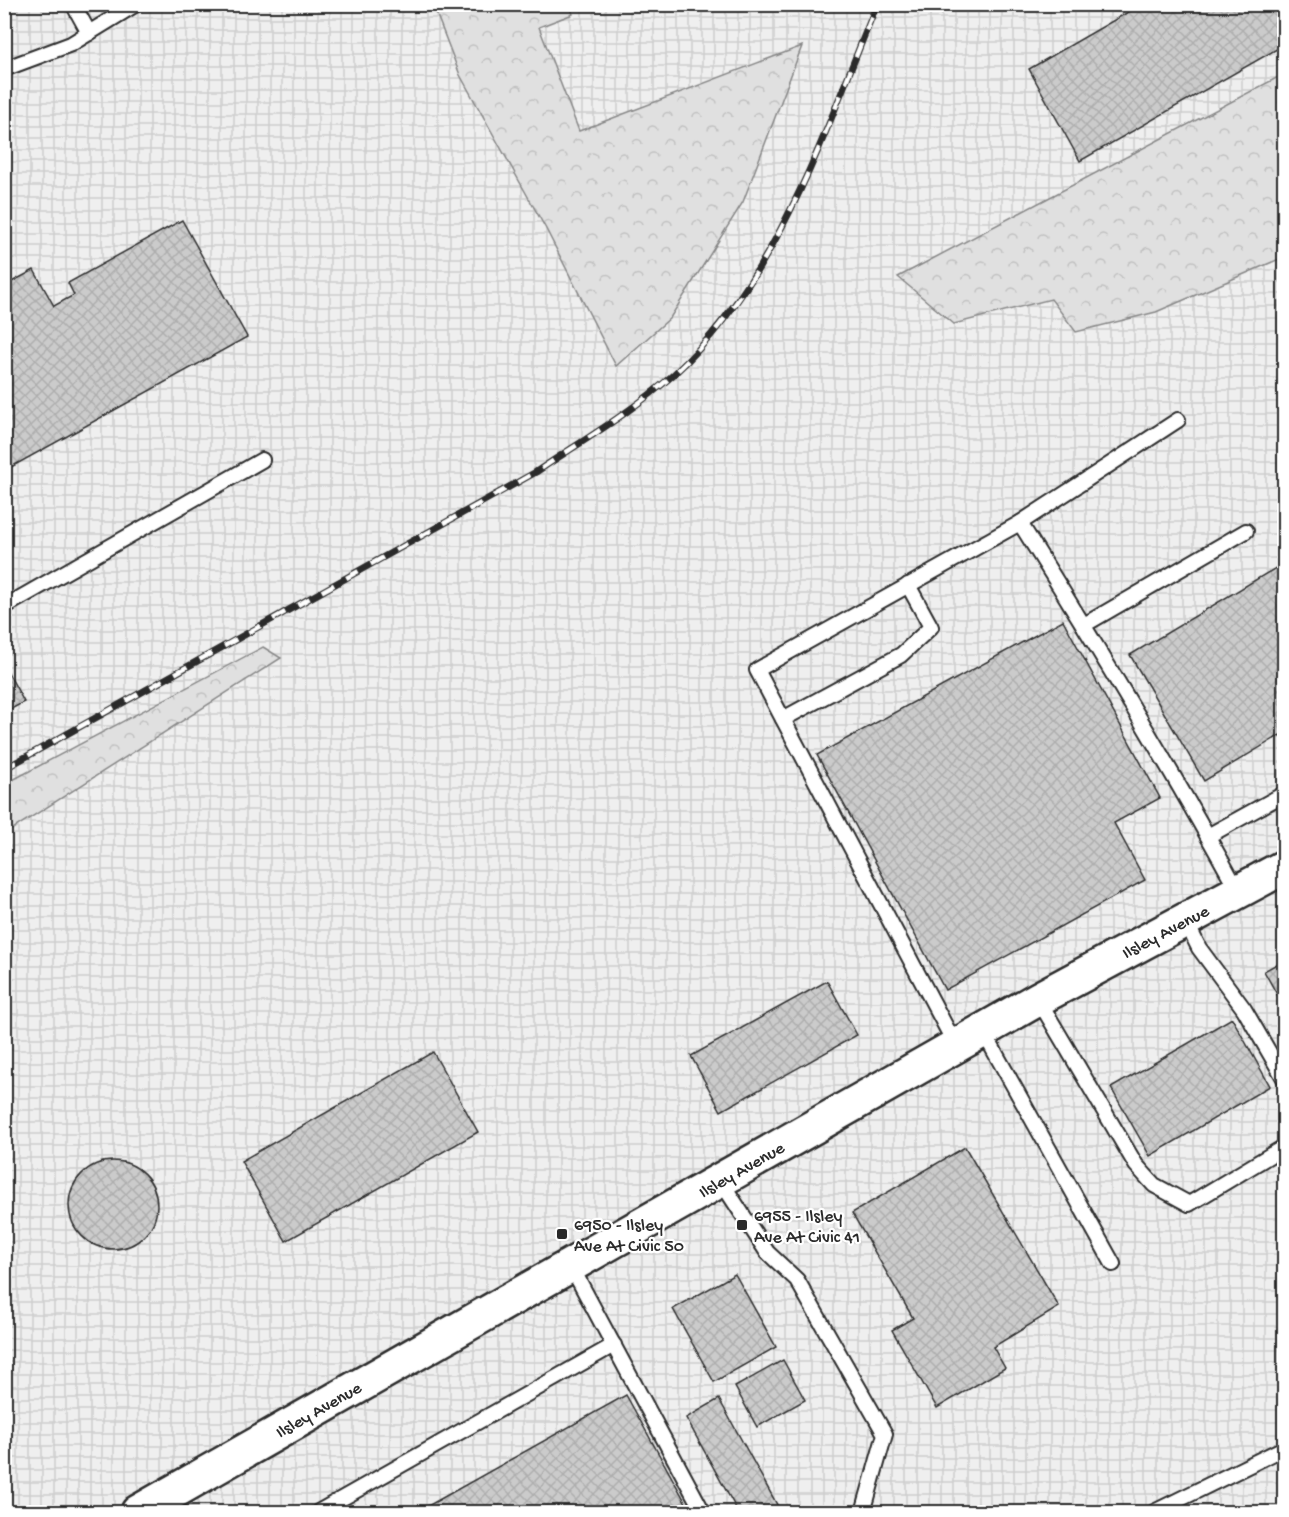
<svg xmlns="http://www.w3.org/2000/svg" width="1289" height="1517" font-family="'Gochi Hand',sans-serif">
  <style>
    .industrial { fill: url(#industrial-grid) }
    .forest { fill: url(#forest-crowns); stroke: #868686; stroke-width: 1.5 }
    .building { fill: url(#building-cross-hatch); stroke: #2b2b2b; stroke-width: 1.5 }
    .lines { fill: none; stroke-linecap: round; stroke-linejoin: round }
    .lane-casing { stroke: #2b2b2b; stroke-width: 18 }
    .secondary-casing { stroke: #2b2b2b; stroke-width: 38 }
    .lane { stroke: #fff; stroke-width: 14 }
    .secondary { stroke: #fff; stroke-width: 33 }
    .rail-casing { stroke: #2b2b2b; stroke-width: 7 }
    .rail { stroke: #fff; stroke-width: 4.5; stroke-dasharray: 14; stroke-linecap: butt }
    .poi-dot { fill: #2b2b2b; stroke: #fff; stroke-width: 2 }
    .labels { text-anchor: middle; stroke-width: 4.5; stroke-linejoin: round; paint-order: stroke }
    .street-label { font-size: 18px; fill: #2b2b2b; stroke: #fff }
    .poi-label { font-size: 18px; fill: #2b2b2b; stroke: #fff; text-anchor: start }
  </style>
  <defs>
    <pattern id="industrial-grid" width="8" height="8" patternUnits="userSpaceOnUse" patternTransform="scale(1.5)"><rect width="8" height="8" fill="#efefef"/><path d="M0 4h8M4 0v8" fill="none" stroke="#cdcdcd"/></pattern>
    <pattern id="forest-crowns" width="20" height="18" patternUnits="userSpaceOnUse" patternTransform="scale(1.5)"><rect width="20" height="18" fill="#e0e0e0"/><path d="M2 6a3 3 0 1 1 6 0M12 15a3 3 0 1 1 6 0" fill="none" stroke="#c0c0c0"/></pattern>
    <pattern id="building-cross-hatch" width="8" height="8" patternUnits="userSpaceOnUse" patternTransform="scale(1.5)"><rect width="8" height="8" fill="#cbcbcb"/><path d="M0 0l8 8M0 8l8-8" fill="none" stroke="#aeaeae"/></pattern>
  </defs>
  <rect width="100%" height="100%" fill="#fff"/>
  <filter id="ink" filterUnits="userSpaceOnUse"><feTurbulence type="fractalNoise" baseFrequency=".0167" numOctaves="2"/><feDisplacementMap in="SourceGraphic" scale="12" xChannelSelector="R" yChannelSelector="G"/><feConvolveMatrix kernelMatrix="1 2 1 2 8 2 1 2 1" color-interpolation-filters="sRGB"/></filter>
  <g filter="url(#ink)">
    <polygon class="industrial" points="5,5 433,5 460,75 546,229 616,366 802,47 579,131 539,26 573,14 570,5 1284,5 1284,74 898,277 954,324 1052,299 1156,312 1284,257 1284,1512 5,1512 5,834 281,658 263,647 5,784"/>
    <g class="forest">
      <polygon points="433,5 570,5 573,14 539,27 579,131 802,46 743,202 670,318 616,366 546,229 460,75"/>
      <polygon points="1284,74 1284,257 1156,312 1076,332 1051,299 954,324 898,277"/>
      <polygon points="263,647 281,658 5,834 5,784"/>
    </g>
    <g class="building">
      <polygon points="1142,4 1284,4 1284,45 1080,161 1029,69"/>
      <polygon points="182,220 247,337 4,471 4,286 34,270 54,306 74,295 68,283"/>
      <polygon points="1284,563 1284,733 1204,781 1130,655"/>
      <polygon points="1063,620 1160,798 1114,823 1145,880 945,990 817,755"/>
      <polygon points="4,665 24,702 4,713"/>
      <polygon points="1284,960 1284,1007 1264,971"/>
      <polygon points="827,981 857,1035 721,1111 691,1056"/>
      <polygon points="1232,1018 1270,1086 1150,1156 1111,1088"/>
      <polygon points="433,1052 478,1132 286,1241 241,1161"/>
      <polygon points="965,1147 1059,1307 993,1347 1005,1368 937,1408 892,1330 913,1318 852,1213"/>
      <circle cx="113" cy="1205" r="44"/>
      <polygon points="735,1274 776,1347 714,1382 673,1309"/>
      <polygon points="783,1360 805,1400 757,1427 735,1387"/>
      <polygon points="626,1395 691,1512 417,1512"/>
      <polygon points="719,1399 781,1512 738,1512 686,1418"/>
    </g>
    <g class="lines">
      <defs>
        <g id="lane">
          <polyline points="73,4 89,33"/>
          <polyline points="4,69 71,44 136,4"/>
          <polyline points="1020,523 1178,420"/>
          <polyline points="4,607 262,460"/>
          <polyline points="1084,625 1246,531"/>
          <polyline points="783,719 901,655 931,627 908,585"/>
          <polyline points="1208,836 1284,794"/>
          <polyline points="1185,920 1199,948 1244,1009 1284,1078"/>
          <polyline points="1038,999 1136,1165 1154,1185 1189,1204 1284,1147"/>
          <polyline points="983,1031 1113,1264"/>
          <path d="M956,1046L757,670L1020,523C1096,644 1170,766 1238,891"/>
          <polyline points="720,1180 767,1252 797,1280 885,1434 864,1509"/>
          <polyline points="571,1266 703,1512"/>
          <polyline points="318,1512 614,1345"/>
          <polyline points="1154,1512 1284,1448"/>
        </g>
        <polyline id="secondary" points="138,1512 1038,999 1284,867"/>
      </defs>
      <use href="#lane" class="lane-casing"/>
      <use href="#secondary" class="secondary-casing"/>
      <use href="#lane" class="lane"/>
      <use href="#secondary" class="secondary"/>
      <defs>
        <path id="rail" d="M4,769L536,472C582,441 632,412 673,375C778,279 824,133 877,4"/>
      </defs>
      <use href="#rail" class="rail-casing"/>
      <use href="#rail" class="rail"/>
    </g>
  </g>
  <g class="poi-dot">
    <rect x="736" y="1219" width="12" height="12" rx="3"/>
    <rect x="556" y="1228" width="12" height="12" rx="3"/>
  </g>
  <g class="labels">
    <g class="street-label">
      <text transform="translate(1165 931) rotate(-28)" y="6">Ilsley Avenue</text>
      <text transform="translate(741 1169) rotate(-30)" y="6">Ilsley Avenue</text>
      <text transform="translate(318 1409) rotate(-30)" y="6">Ilsley Avenue</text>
    </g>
    <g class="poi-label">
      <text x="754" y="1221">6955 - Ilsley<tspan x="754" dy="21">Ave At Civic 41</tspan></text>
      <text x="574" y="1230">6950 - Ilsley<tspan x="574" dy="21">Ave At Civic 50</tspan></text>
    </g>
  </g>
  <rect width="1289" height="1517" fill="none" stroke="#fff" stroke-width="24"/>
  <rect x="12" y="12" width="1265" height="1493" fill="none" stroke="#2b2b2b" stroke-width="2" filter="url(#ink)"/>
</svg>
